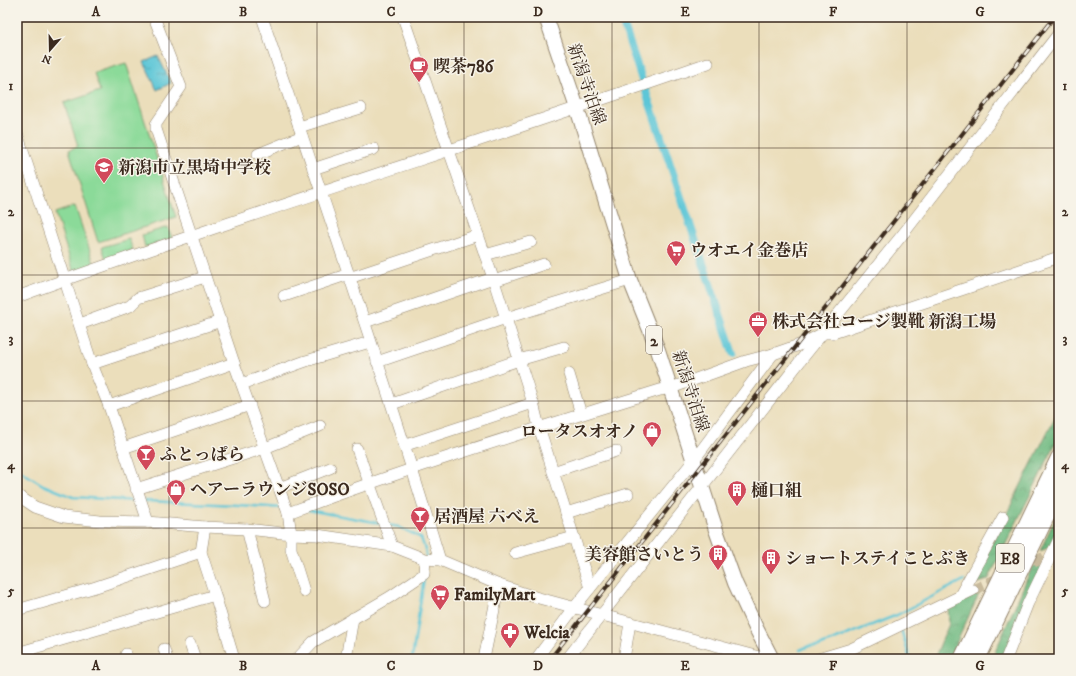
<svg xmlns="http://www.w3.org/2000/svg" width="1076" height="676" font-family="'IM FELL DW Pica','Noto Serif JP',serif">
  <style>
    .forest { fill: url(#forest-crowns); stroke: #567250 }
    .park { fill: #8bda99; stroke: #63825c }
    .water { fill: url(#water-ripples); stroke: #4c787a }
    .lines { fill: none; stroke-linecap: round; stroke-linejoin: round }
    .stream { stroke: #5cc6d7; stroke-width: 2.5 }
    .canal { stroke: #5cc6d7; stroke-width: 8 }
    .minor-tunnel { stroke: #c8ba9c; stroke-width: 11; stroke-dasharray: 11 5.5; stroke-linecap: butt }
    .minor-casing { stroke: #93846c; stroke-width: 12 }
    .major-casing { stroke: #93846c; stroke-width: 16 }
    .highway-casing { stroke: #93846c; stroke-width: 18 }
    .minor { stroke: #fff; stroke-width: 11 }
    .major { stroke: #fff; stroke-width: 14 }
    .highway { stroke: #fff; stroke-width: 16 }
    .rail-casing { stroke: #3b2a1e; stroke-width: 4 }
    .rail { stroke: #f7f3e8; stroke-width: 2.5; stroke-dasharray: 8; stroke-linecap: butt }
    .grid { fill: none; stroke: #3b2a1e; stroke-width: 1; stroke-opacity: 0.55 }
    .labels { text-anchor: middle; stroke-width: 3; stroke-linejoin: round; paint-order: stroke }
    .shield { fill: #f7f3e8; stroke: #73665b; stroke-width: 1 }
    .shield-label { font-size: 16px; font-weight: bold; fill: #3b2a1e }
    .poi-label { font-size: 17px; font-weight: bold; fill: #3b2a1e; stroke: #f7f3e8; text-anchor: start }
    .street-label { font-size: 17px; fill: #3b2a1e; stroke: #f7f3e8 }
    .neatline { fill: none; stroke: #3b2a1e; stroke-width: 1.5 }
    .grid-label { font-size: 13px; text-anchor: middle; font-weight: bold; fill: #3b2a1e }
  </style>
  <defs>
    <pattern id="forest-crowns" width="20" height="18" patternUnits="userSpaceOnUse"><rect width="20" height="18" fill="#70ba81"/><path d="M2 6a3 3 0 1 1 6 0M12 15a3 3 0 1 1 6 0" fill="none" stroke="#5d9769"/></pattern>
    <pattern id="water-ripples" width="26" height="14" patternUnits="userSpaceOnUse"><rect width="26" height="14" fill="#5cc6d7"/><path d="M2 4q2-2 4 0t4 0M15 11q2-2 4 0t4 0" fill="none" stroke="#4da1ae"/></pattern>
  </defs>
  <rect width="100%" height="100%" fill="#f7f3e8"/>
  <filter id="ink" filterUnits="userSpaceOnUse"><feTurbulence type="fractalNoise" baseFrequency=".025" numOctaves="2"/><feDisplacementMap in="SourceGraphic" scale="8" xChannelSelector="R" yChannelSelector="G"/><feConvolveMatrix kernelMatrix="1 2 1 2 8 2 1 2 1" color-interpolation-filters="sRGB"/></filter>
  <filter id="wash" filterUnits="userSpaceOnUse"><feTurbulence type="fractalNoise" baseFrequency=".012" numOctaves="4" result="noise"/><feDisplacementMap in="SourceGraphic" scale="16" xChannelSelector="R" yChannelSelector="G"/><feGaussianBlur stdDeviation="0.9" result="paint"/><feColorMatrix in="noise" values="0 0 0 0 0 0 0 0 0 0 0 0 0 0 0 0 0 1.4 0 .05"/><feComposite in="paint" operator="in"/></filter>
  <g filter="url(#wash)">
    <rect width="100%" height="100%" fill="#ebdebb"/>
    <g class="forest">
      <polygon points="1059,409 1059,437 988,580 978,583 975,577"/>
      <polygon points="1059,510 1059,532 1053,546 1040,551"/>
      <polygon points="1043,564 1003,659 992,659 1032,567"/>
      <polygon points="980,592 949,659 934,659 949,624 948,607"/>
    </g>
    <g class="park">
      <polygon points="126,63 176,217 98,242 69,150 78,146 64,103 100,91 94,73"/>
      <polygon points="75,206 95,266 74,272 55,213"/>
      <polygon points="168,227 172,238 145,247 142,235"/>
      <polygon points="129,239 133,250 106,259 102,247"/>
    </g>
    <polygon class="water" points="158,56 171,83 157,90 144,62"/>
    <g class="lines">
      <g class="stream">
        <polyline points="17,469 43,485 73,497 137,501"/>
        <polyline points="144,501 239,505 283,508"/>
        <polyline points="308,510 380,523"/>
        <polyline points="389,525 399,527 421,538 426,552 426,557"/>
        <polyline points="901,629 910,659"/>
        <polyline points="800,650 809,646 819,646 897,615 964,580"/>
        <polyline points="412,659 424,578"/>
      </g>
      <polyline class="canal" points="621,17 733,353"/>
    </g>
  </g>
  <g filter="url(#ink)">
    <g class="lines">
      <g class="minor-tunnel">
        <polyline points="1019,569 1047,556"/>
        <polyline points="973,590 1004,576"/>
      </g>
      <defs>
        <g id="minor">
          <polyline points="154,17 181,87 156,124 156,129 234,363 288,513 291,534 291,549 304,591"/>
          <path d="M262,17C323,198 385,378 440,560"/>
          <polyline points="403,17 493,278 533,403 539,427 590,588"/>
          <polyline points="299,127 361,108"/>
          <polyline points="17,133 92,364 109,406 148,522"/>
          <polyline points="258,154 302,136"/>
          <polyline points="313,169 374,149"/>
          <polyline points="485,255 531,242"/>
          <polyline points="349,278 478,235"/>
          <polyline points="494,281 544,264"/>
          <polyline points="284,296 349,274"/>
          <path d="M17,297C245,214 479,143 708,63"/>
          <polyline points="365,322 493,278"/>
          <polyline points="80,324 130,306 138,298 205,277"/>
          <polyline points="377,362 506,318 630,280"/>
          <polyline points="92,364 221,321"/>
          <polyline points="569,374 581,414"/>
          <polyline points="242,384 306,361 370,342"/>
          <polyline points="392,404 519,360 564,347"/>
          <polyline points="109,406 234,363"/>
          <polyline points="406,445 533,403"/>
          <polyline points="123,448 250,405"/>
          <polyline points="357,449 392,546"/>
          <polyline points="553,472 616,451"/>
          <polyline points="279,488 330,468"/>
          <polyline points="136,489 265,448 320,426"/>
          <polyline points="17,495 35,507 64,517 100,521 148,522 205,527 247,529 291,534 317,535 392,546 425,559 440,560 499,585 535,597 759,657 773,659"/>
          <path d="M288,513C410,467 535,429 660,390L671,388L746,361L773,354L802,344L823,333H833L1059,257"/>
          <polyline points="566,513 628,494"/>
          <polyline points="205,527 201,552 215,595 234,659"/>
          <polyline points="247,529 265,601"/>
          <polyline points="515,553 574,537"/>
          <polyline points="959,597 1003,517"/>
          <polyline points="17,610 96,587 201,552"/>
          <polyline points="190,644 195,659"/>
          <polyline points="164,649 167,659"/>
          <polyline points="17,653 215,595"/>
          <polyline points="126,654 127,659"/>
          <polyline points="297,659 313,642 390,597 424,574 425,559"/>
          <polyline points="346,659 353,618"/>
          <polyline points="484,659 499,585"/>
          <polyline points="536,659 574,608 694,460 773,354"/>
          <polyline points="567,659 805,355 907,229 1059,33"/>
          <polyline points="624,659 630,623"/>
          <polyline points="818,659 851,649 973,590"/>
          <polyline points="1006,659 1028,603 1059,539"/>
        </g>
        <polyline id="major" points="546,17 577,108 630,280 658,350 716,530 735,583 756,628 772,659"/>
        <g id="highway">
          <polyline points="962,659 1059,458"/>
          <polyline points="977,659 1059,490"/>
        </g>
      </defs>
      <use href="#minor" class="minor-casing"/>
      <use href="#major" class="major-casing"/>
      <use href="#highway" class="highway-casing"/>
      <use href="#minor" class="minor"/>
      <use href="#major" class="major"/>
      <use href="#highway" class="highway"/>
      <defs>
        <polyline id="rail" points="550,659 1054,17"/>
      </defs>
      <use href="#rail" class="rail-casing"/>
      <use href="#rail" class="rail"/>
    </g>
  </g>
  <path class="grid" d="M169,17V659M317,17V659M464,17V659M612,17V659M759,17V659M907,17V659M17,148H1059M17,275H1059M17,401H1059M17,528H1059"/>
  <defs>
    <symbol id="cafe-pin" viewBox="-11 -11 22 30"><path d="M0 17L-7.5 6A9.5 9.5 0 1 1 7.5 6Z" fill="#d1495b" stroke="#f7f3e8"/><path d="M-5.5-4.5H6V0H3Q3 3.5 0 3.5H-2.5Q-5.5 3.5-5.5 0ZM3-3.2v2h1.7v-2ZM-6 4.5H4V6H-6Z" fill="#fff"/></symbol>
    <symbol id="school-pin" viewBox="-11 -11 22 30"><path d="M0 17L-7.5 6A9.5 9.5 0 1 1 7.5 6Z" fill="#d1495b" stroke="#f7f3e8"/><path d="M0-5L7-2L0 1L-7-2ZM-4 1L0 2.5L4 1V4Q0 6-4 4Z" fill="#fff"/></symbol>
    <symbol id="supermarket-pin" viewBox="-11 -11 22 30"><path d="M0 17L-7.5 6A9.5 9.5 0 1 1 7.5 6Z" fill="#d1495b" stroke="#f7f3e8"/><path d="M-6-5.5h2.5l.6 2H6L4.5 2H-2.5L-4.4-4H-6ZM-1.5 3.2a1.3 1.3 0 1 0 .1 0ZM3 3.2a1.3 1.3 0 1 0 .1 0Z" fill="#fff"/></symbol>
    <symbol id="office-pin" viewBox="-11 -11 22 30"><path d="M0 17L-7.5 6A9.5 9.5 0 1 1 7.5 6Z" fill="#d1495b" stroke="#f7f3e8"/><path d="M-6-3h4V-5.5h4V-3h4V5H-6ZM-1-4.5V-3h2v-1.5ZM-6 0V1H6V0Z" fill="#fff"/></symbol>
    <symbol id="shop-pin" viewBox="-11 -11 22 30"><path d="M0 17L-7.5 6A9.5 9.5 0 1 1 7.5 6Z" fill="#d1495b" stroke="#f7f3e8"/><path d="M-5-2.5h2.3a2.7 3.5 0 0 1 5.4 0H5L5.5 6h-11ZM-1.5-2.5h3a1.5 2.3 0 0 0-3 0Z" fill="#fff"/></symbol>
    <symbol id="bar-pin" viewBox="-11 -11 22 30"><path d="M0 17L-7.5 6A9.5 9.5 0 1 1 7.5 6Z" fill="#d1495b" stroke="#f7f3e8"/><path d="M-6-5H6L.8 .8V4.5H3.5V6h-7V4.5H-.8V.8Z" fill="#fff"/></symbol>
    <symbol id="building-pin" viewBox="-11 -11 22 30"><path d="M0 17L-7.5 6A9.5 9.5 0 1 1 7.5 6Z" fill="#d1495b" stroke="#f7f3e8"/><path d="M-4-6H4V6H1V3H-1V6H-4ZM-2.5-4.3h1.7v1.8h-1.7ZM.8-4.3h1.7v1.8H.8ZM-2.5-1h1.7V.8h-1.7ZM.8-1h1.7V.8H.8Z" fill="#fff"/></symbol>
    <symbol id="pharmacy-pin" viewBox="-11 -11 22 30"><path d="M0 17L-7.5 6A9.5 9.5 0 1 1 7.5 6Z" fill="#d1495b" stroke="#f7f3e8"/><path d="M-2-6h4v4h4v4h-4v4h-4v-4h-4v-4h4Z" fill="#fff"/></symbol>
  </defs>
  <g fill-rule="evenodd">
    <use href="#cafe-pin" x="408" y="55" width="22" height="30"/>
    <use href="#school-pin" x="93" y="156" width="22" height="30"/>
    <use href="#supermarket-pin" x="665" y="239" width="22" height="30"/>
    <use href="#office-pin" x="747" y="310" width="22" height="30"/>
    <use href="#shop-pin" x="641" y="420" width="22" height="30"/>
    <use href="#bar-pin" x="135" y="443" width="22" height="30"/>
    <use href="#shop-pin" x="165" y="478" width="22" height="30"/>
    <use href="#building-pin" x="726" y="479" width="22" height="30"/>
    <use href="#bar-pin" x="409" y="505" width="22" height="30"/>
    <use href="#building-pin" x="707" y="543" width="22" height="30"/>
    <use href="#building-pin" x="760" y="547" width="22" height="30"/>
    <use href="#supermarket-pin" x="429" y="583" width="22" height="30"/>
    <use href="#pharmacy-pin" x="499" y="621" width="22" height="30"/>
  </g>
  <g class="labels">
    <g class="shield">
      <rect x="646" y="326" width="16" height="28" rx="3"/>
      <rect x="996" y="544" width="28" height="28" rx="3"/>
    </g>
    <g class="shield-label">
      <text x="654" y="346">2</text>
      <text x="1010" y="564">E8</text>
    </g>
    <g class="poi-label">
      <text x="433" y="72">喫茶786</text>
      <text x="118" y="173">新潟市立黒埼中学校</text>
      <text x="690" y="256">ウオエイ金巻店</text>
      <text x="772" y="327">株式会社コージ製靴 新潟工場</text>
      <text x="638" y="437" text-anchor="end">ロータスオオノ</text>
      <text x="160" y="460">ふとっぱら</text>
      <text x="190" y="495">ヘアーラウンジSOSO</text>
      <text x="751" y="496">樋口組</text>
      <text x="434" y="522">居酒屋 六べえ</text>
      <text x="704" y="560" text-anchor="end">美容館さいとう</text>
      <text x="785" y="564">ショートステイことぶき</text>
      <text x="454" y="600">FamilyMart</text>
      <text x="524" y="638">Welcia</text>
    </g>
    <g class="street-label">
      <text transform="translate(587 84) rotate(71)" y="6">新潟寺泊線</text>
      <text transform="translate(691 391) rotate(72)" y="6">新潟寺泊線</text>
    </g>
  </g>
  <rect width="1076" height="676" fill="none" stroke="#f7f3e8" stroke-width="44"/>
  <g transform="translate(50 50) rotate(200)" stroke="#f7f3e8" stroke-width="3" paint-order="stroke">
  <path d="M0-3L7 15L0 10L-7 15Z" fill="#3b2a1e"/>
  <text y="-6" font-size="11" font-weight="bold" text-anchor="middle" fill="#3b2a1e">N</text>
  </g>
  <rect x="22" y="22" width="1032" height="632" class="neatline"/>
  <g class="grid-label">
    <text x="96" y="16">A</text>
    <text x="243" y="16">B</text>
    <text x="391" y="16">C</text>
    <text x="538" y="16">D</text>
    <text x="685" y="16">E</text>
    <text x="833" y="16">F</text>
    <text x="980" y="16">G</text>
    <text x="11" y="90">1</text>
    <text x="1065" y="90">1</text>
    <text x="11" y="216">2</text>
    <text x="1065" y="216">2</text>
    <text x="11" y="343">3</text>
    <text x="1065" y="343">3</text>
    <text x="11" y="469">4</text>
    <text x="1065" y="469">4</text>
    <text x="11" y="595">5</text>
    <text x="1065" y="595">5</text>
    <text x="96" y="670">A</text>
    <text x="243" y="670">B</text>
    <text x="391" y="670">C</text>
    <text x="538" y="670">D</text>
    <text x="685" y="670">E</text>
    <text x="833" y="670">F</text>
    <text x="980" y="670">G</text>
  </g>
</svg>
